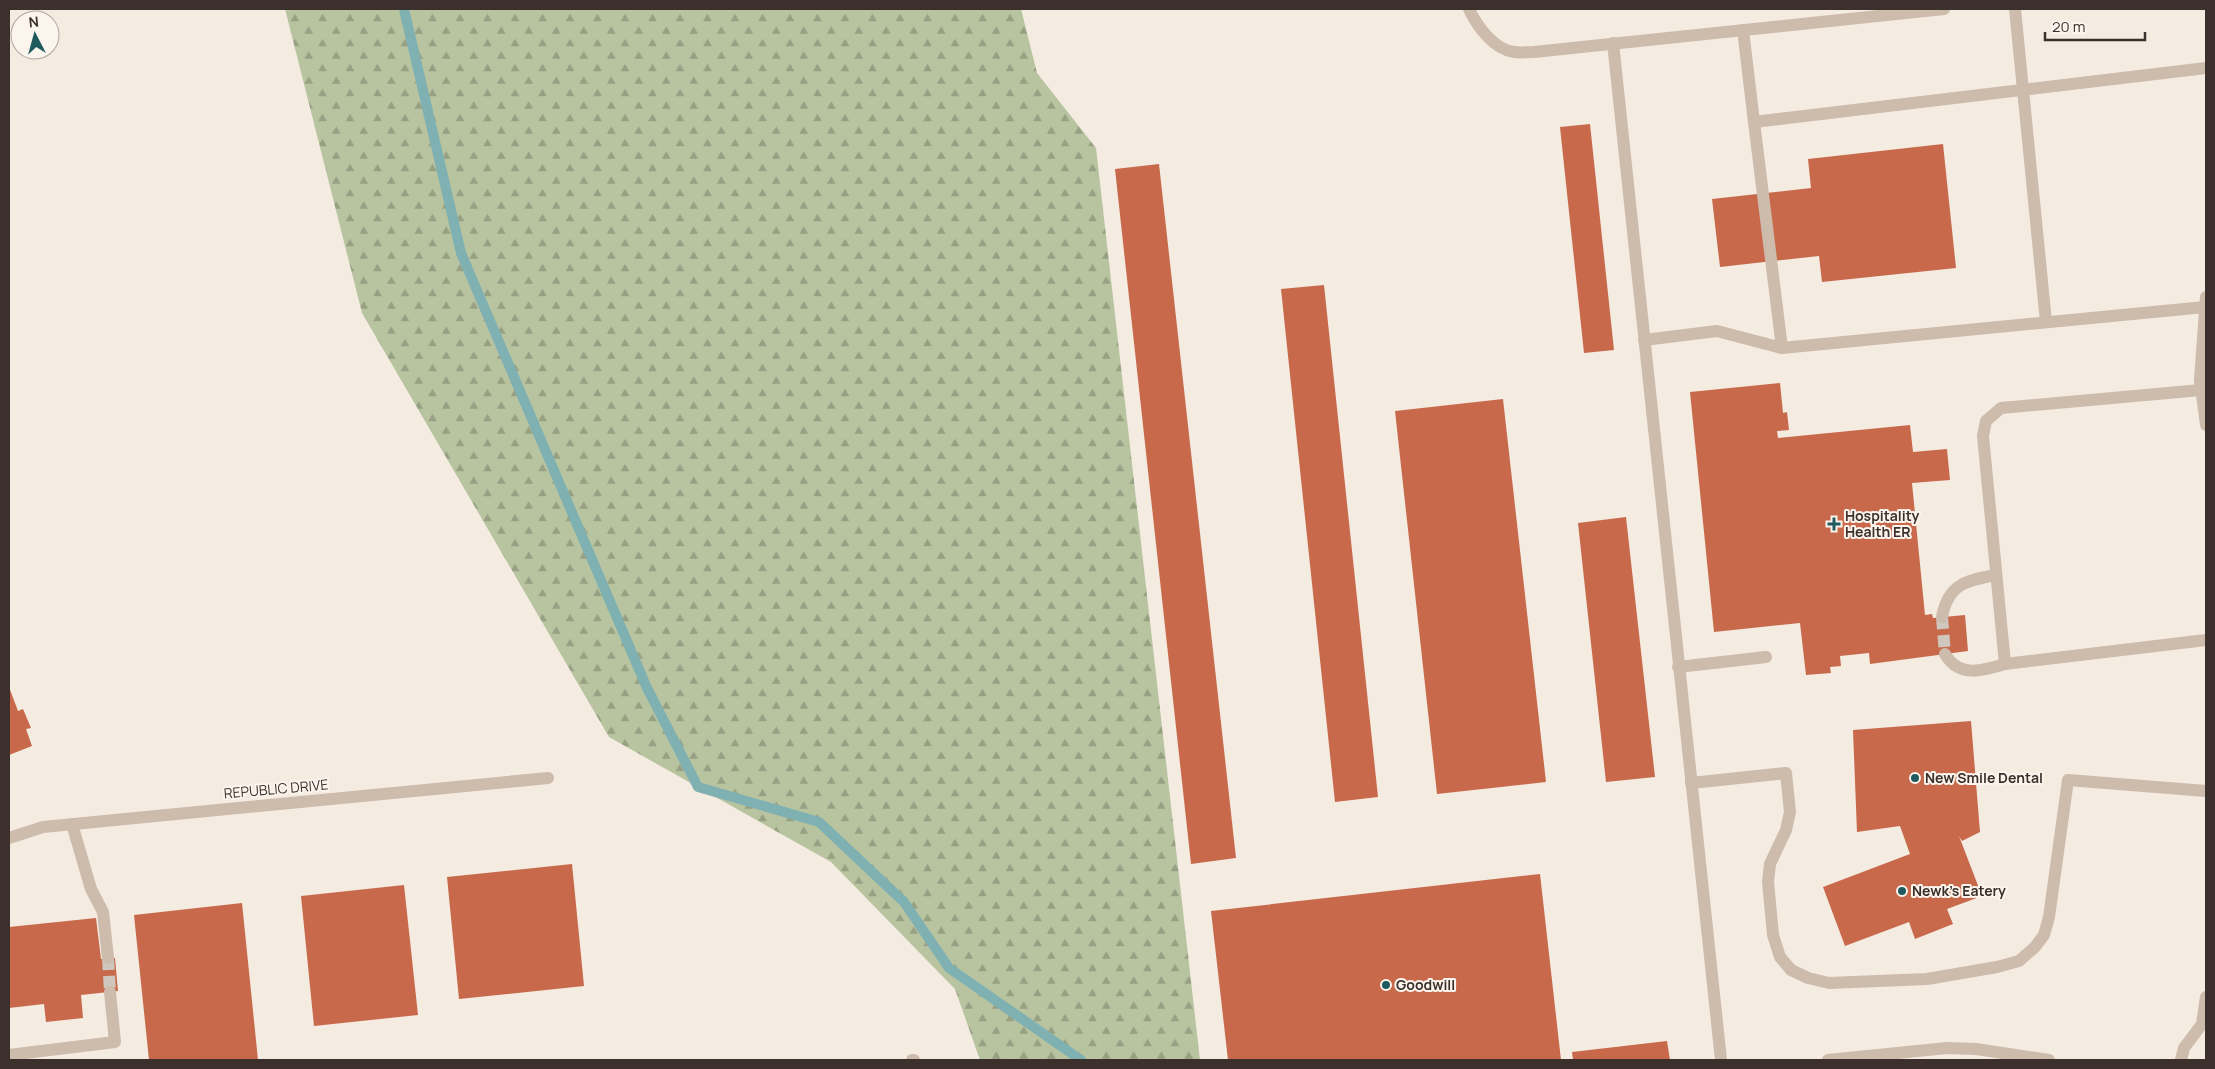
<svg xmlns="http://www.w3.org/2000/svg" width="2215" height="1069" font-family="Manrope,sans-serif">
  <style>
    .forest { fill: url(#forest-firs) }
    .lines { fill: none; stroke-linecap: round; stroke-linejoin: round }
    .stream { stroke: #7fb0b2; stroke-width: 10 }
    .building { fill: #c8694b }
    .minor-tunnel { stroke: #cfc6bd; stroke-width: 12; stroke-dasharray: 12 6; stroke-linecap: butt }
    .minor { stroke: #cdbbac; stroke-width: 12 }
    .poi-dot { fill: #1f5a5e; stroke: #fbf5ee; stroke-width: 2 }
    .labels { text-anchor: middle; stroke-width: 4; stroke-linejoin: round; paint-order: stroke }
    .poi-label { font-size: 14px; font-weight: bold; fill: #3b302b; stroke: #fbf5ee; text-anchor: start }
    .street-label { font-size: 14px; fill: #3b302b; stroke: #fbf5ee }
  </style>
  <defs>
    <pattern id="forest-firs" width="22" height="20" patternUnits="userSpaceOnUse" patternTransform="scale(1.25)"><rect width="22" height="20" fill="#b8c4a0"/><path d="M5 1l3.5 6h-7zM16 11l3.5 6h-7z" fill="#97a083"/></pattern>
  </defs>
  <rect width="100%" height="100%" fill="#f4ebe1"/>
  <polygon class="forest" points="285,9 1021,9 1037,73 1096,148 1200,1060 980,1060 955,989 831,862 609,737 362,313"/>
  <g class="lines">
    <polyline class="stream" points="404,9 461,253 647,688 698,787 819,822 904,902 949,968 1081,1060"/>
  </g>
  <g class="building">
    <polygon points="1590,124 1614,350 1584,353 1560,127"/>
    <polygon points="1943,144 1956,268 1822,282 1819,256 1720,267 1712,199 1811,188 1808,159"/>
    <polygon points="1159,164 1236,858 1191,864 1115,169"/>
    <polygon points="1324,285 1378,797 1335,802 1281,289"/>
    <polygon points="1780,383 1783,413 1787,412 1789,430 1777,431 1778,438 1910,425 1913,452 1947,449 1950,480 1912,483 1925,615 1932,614 1933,618 1965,615 1968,651 1870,664 1869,653 1840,656 1841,666 1830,667 1831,673 1806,675 1800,623 1714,632 1690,392"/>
    <polygon points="1503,399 1546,782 1437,794 1395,411"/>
    <polygon points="1626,517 1655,777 1606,782 1578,523"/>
    <polygon points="9,687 18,711 23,709 31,728 26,729 32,746 9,755"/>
    <polygon points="1971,721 1980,832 1962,841 1959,836 1982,896 1947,909 1953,924 1915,939 1909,922 1845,946 1823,887 1910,854 1900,826 1857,832 1853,730"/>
    <polygon points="572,864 584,986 459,999 447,877"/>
    <polygon points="1540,874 1561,1060 1228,1060 1211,911"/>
    <polygon points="404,885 418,1015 314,1026 301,896"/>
    <polygon points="242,903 258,1060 149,1060 134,915"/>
    <polygon points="96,918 101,959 115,958 118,991 81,995 83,1018 46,1022 44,1004 9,1008 9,927"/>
    <polygon points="1667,1041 1670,1060 1573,1060 1572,1052"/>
  </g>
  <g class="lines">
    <g class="minor-tunnel">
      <polyline points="1942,617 1945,654"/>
      <polyline points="108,958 110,992"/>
    </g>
    <g class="minor">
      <path d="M1469,9C1477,26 1493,49 1514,52C1520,53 1527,52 1534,52L1944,9"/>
      <polyline points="2015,9 2046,322"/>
      <polyline points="1743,30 1754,122 2206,68"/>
      <polyline points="1613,43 1721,1060"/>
      <polyline points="1754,122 1782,348"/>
      <polyline points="2206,297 2200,380 2206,425"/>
      <polyline points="1644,340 1717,331 1782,348 2205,307"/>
      <polyline points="2201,390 2001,408 1986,421 1983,436 2005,664 2206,640"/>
      <path d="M1942,617C1948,584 1967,580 1996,575"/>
      <path d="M1945,654C1959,678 1982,671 2005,664"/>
      <polyline points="1678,667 1766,657"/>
      <polyline points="1691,783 1786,773 1790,812 1786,830 1770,864 1768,882 1773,935 1780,957 1791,970 1808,978 1829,983 1927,979 1997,967 2019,961 2035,947 2044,935 2049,917 2068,780 2206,791"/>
      <polyline points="72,824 91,889 103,912 108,958"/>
      <polyline points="9,838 43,827 548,778"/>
      <polyline points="9,1055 115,1042 110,992"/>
      <polyline points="912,1060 914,1060"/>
      <polyline points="1828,1060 1947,1048 1976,1049 2049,1060"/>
      <polyline points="2181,1060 2184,1048 2202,1024 2206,997"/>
    </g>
  </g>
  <g class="poi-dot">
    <path d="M1831.5 516.5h5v5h5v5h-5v5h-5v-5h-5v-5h5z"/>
    <circle cx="1915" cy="778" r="5"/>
    <circle cx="1902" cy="891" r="5"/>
    <circle cx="1386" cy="985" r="5"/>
  </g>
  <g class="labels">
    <g class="poi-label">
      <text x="1845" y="521">Hospitality<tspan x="1845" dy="16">Health ER</tspan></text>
      <text x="1925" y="783">New Smile Dental</text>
      <text x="1912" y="896">Newk's Eatery</text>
      <text x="1396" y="990">Goodwill</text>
    </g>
    <g class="street-label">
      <text transform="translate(276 789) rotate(-5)" y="5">REPUBLIC DRIVE</text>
    </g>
  </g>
  <rect width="2215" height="1069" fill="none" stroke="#3b302b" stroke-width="20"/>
  <g transform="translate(35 35) rotate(354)"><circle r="24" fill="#fbf5ee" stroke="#aea6a0"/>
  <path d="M0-4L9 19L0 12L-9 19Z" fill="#1f5a5e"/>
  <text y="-8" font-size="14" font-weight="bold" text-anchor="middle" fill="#3b302b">N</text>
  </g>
  <path d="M2045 32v8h100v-8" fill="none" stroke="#3b302b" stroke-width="2.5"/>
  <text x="2052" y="32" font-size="15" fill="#3b302b" stroke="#fbf5ee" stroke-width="4" paint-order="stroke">20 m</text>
</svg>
